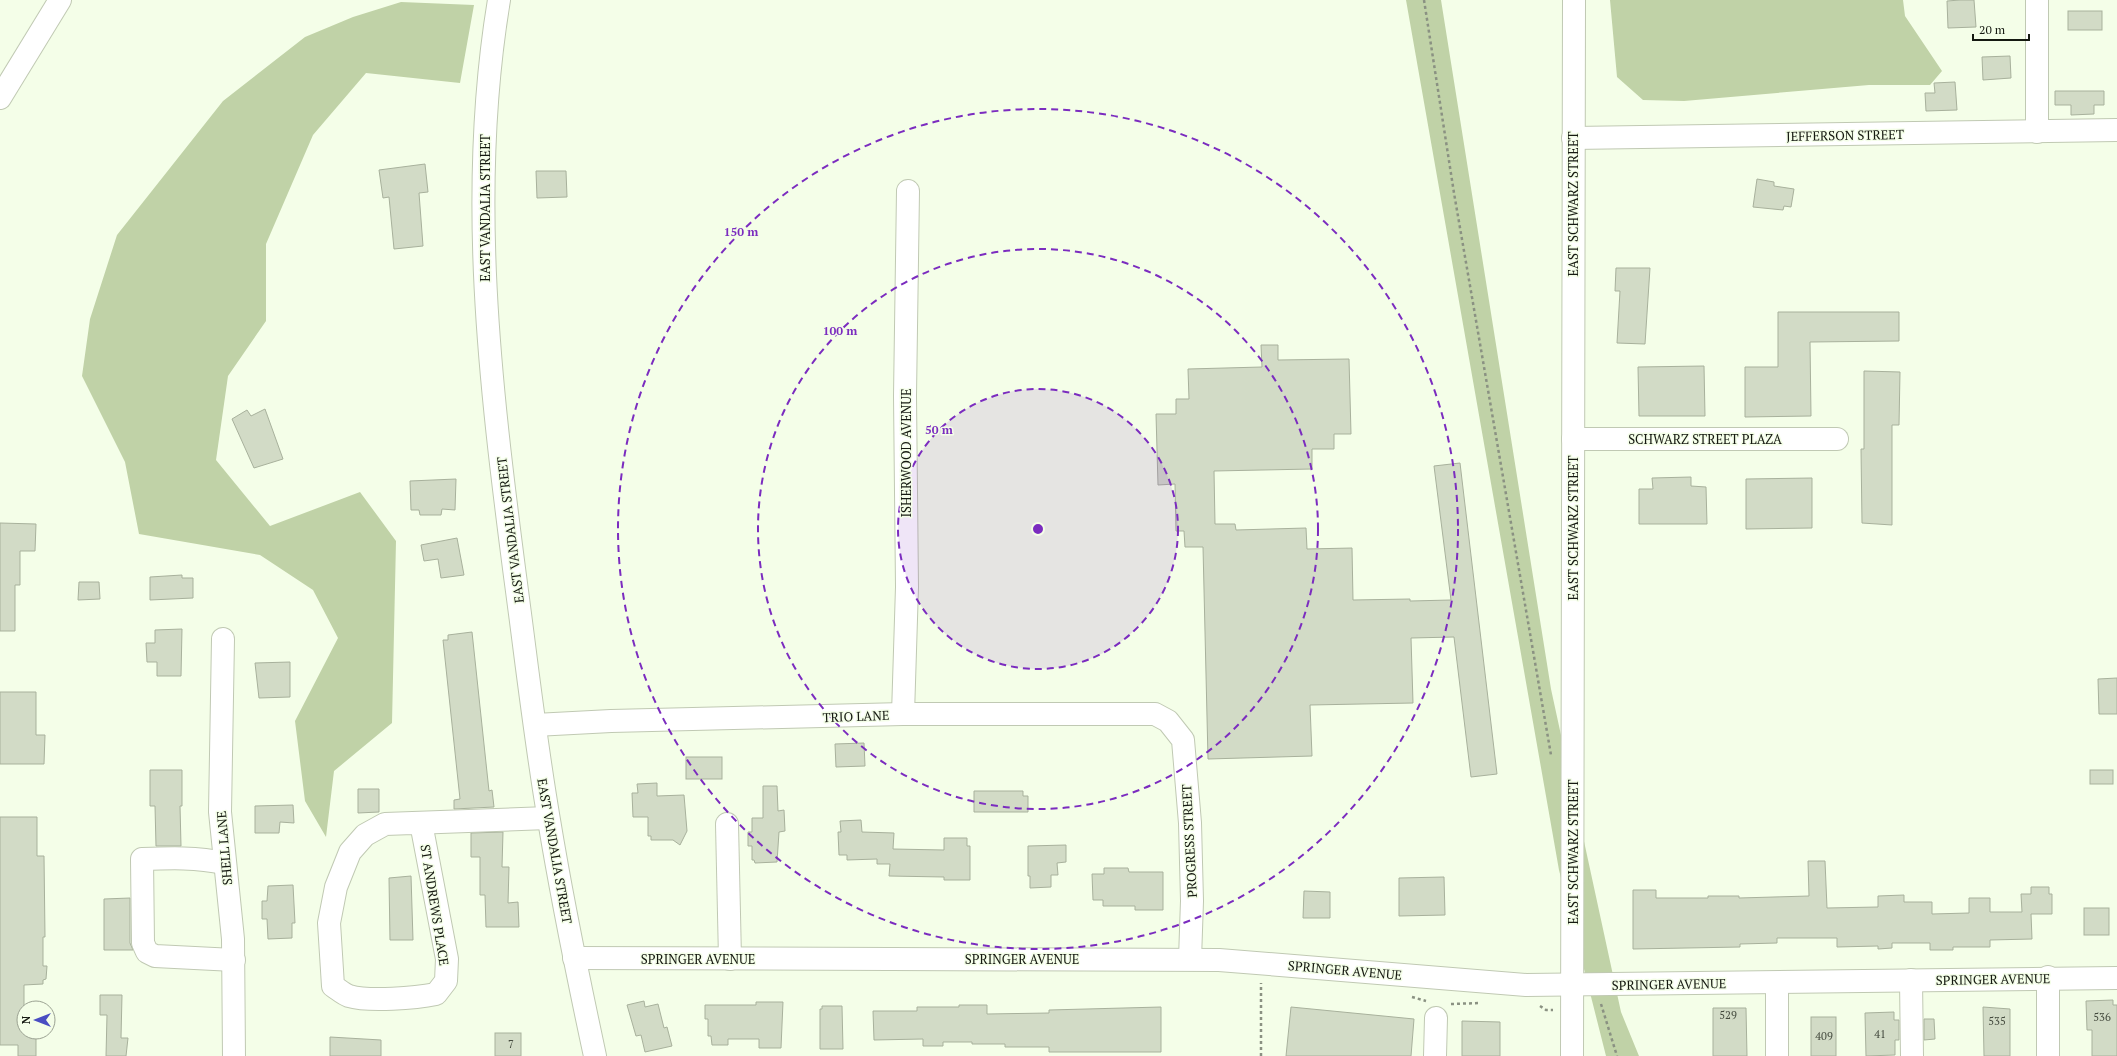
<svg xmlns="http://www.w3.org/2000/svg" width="2117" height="1056" font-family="'PT Serif',serif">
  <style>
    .green { fill: #c0d2a7 }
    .building { fill: #d2dbc6; stroke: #a8b19c }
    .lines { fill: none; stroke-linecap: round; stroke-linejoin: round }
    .minor-casing { stroke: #c0c9b3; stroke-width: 24 }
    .major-casing { stroke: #c0c9b3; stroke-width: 24 }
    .path { stroke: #8a9182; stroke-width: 2.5; stroke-dasharray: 3 3; stroke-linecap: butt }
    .minor { stroke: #fff; stroke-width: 22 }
    .major { stroke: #fff; stroke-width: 22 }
    .ring { fill: none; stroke: #7b2cbf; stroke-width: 2; stroke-dasharray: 7 5 }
    .labels { text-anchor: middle; stroke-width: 3; stroke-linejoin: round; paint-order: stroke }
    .number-label { font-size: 11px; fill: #444a3e }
    .street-label { font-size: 13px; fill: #151911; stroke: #f4fee8 }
    .centre { fill: #7b2cbf; stroke: #f4fee8; stroke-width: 2 }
    .ring-label { font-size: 12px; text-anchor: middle; font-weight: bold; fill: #7b2cbf; stroke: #f4fee8; stroke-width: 3; stroke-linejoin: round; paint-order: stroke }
  </style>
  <rect width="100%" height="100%" fill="#f4fee8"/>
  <g class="green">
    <polygon points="1406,0 1441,0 1551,689 1621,1012 1639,1056 1606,1056 1559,870"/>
    <polygon points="1610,0 1903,0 1905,16 1942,71 1930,85 1869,85 1684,101 1643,100 1617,77"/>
    <polygon points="401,2 474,5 460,83 366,73 313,135 266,244 266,321 228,376 216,460 270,526 360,492 396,541 392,723 334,771 326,837 305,801 295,721 338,638 313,590 260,555 139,534 125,462 82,376 90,319 117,235 223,101 305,37 353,17"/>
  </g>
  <g class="building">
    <polygon points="1960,0 1974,0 1976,27 1948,28 1947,1"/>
    <rect x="2068" y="11" width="34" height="19"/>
    <polygon points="2010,56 2011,78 1983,80 1982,57"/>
    <polygon points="1955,82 1957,110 1926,111 1925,93 1935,93 1934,83"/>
    <polygon points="2055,91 2104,91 2104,105 2094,105 2094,114 2071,115 2071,105 2055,105"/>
    <polygon points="425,164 428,192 419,193 423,246 394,249 389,197 383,198 379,170"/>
    <polygon points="536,171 566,171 567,197 537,198"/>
    <polygon points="1757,179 1774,182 1774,186 1794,189 1791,207 1784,206 1783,210 1753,207"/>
    <polygon points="1616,268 1650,268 1645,344 1617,343 1620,291 1615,291"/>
    <polygon points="1778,312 1899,312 1899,341 1810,342 1811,416 1745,417 1745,367 1778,367"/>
    <polygon points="1261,345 1278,345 1278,360 1349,359 1351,434 1334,434 1334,449 1312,449 1312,469 1214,471 1215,524 1235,524 1236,530 1306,528 1307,549 1352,548 1353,600 1410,599 1410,601 1451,600 1434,466 1460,463 1497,774 1471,777 1454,637 1411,638 1413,703 1310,705 1312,756 1208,759 1203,547 1185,547 1184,531 1176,531 1175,484 1158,485 1156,414 1176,414 1176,399 1189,399 1188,369 1262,367"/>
    <polygon points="1704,366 1705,416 1639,416 1638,367"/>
    <polygon points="1864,371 1900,372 1899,425 1892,425 1892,525 1862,523 1861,449 1864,449"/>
    <polygon points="265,409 283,459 254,468 232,419 247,410 251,416"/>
    <polygon points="1691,477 1691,486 1706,487 1707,524 1639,524 1639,489 1653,489 1652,478"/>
    <polygon points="1812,478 1812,528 1746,529 1746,479"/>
    <polygon points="456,479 455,510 442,509 441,515 420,515 419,510 411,510 410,481"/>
    <polygon points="0,523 36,524 35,551 20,551 20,585 15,585 15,631 0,631"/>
    <polygon points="457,538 464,575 441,578 438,559 424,561 421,545"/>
    <polygon points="182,575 182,578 193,578 193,598 150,600 150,577"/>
    <polygon points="79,582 99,582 100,599 78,600"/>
    <polygon points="182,629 181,676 157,676 157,662 147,662 146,643 155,643 155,630"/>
    <polygon points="472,632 489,791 492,790 494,807 454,809 454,800 460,799 443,640 448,640 448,635"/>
    <polygon points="290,662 290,697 259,698 255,663"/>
    <polygon points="2117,678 2117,714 2099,714 2098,679"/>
    <polygon points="0,692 36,692 36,735 45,735 44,764 0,764"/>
    <polygon points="864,743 865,766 836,767 835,744"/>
    <rect x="686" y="757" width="36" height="22"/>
    <polygon points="150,770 182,770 182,806 180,806 181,846 156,846 155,806 150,806"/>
    <rect x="2090" y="770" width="23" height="14"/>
    <polygon points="657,783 657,796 684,795 687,831 680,845 673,840 651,840 651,836 648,836 648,817 633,817 632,793 638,793 637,784"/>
    <polygon points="763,786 777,786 778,811 784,810 785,831 779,832 777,862 755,863 754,860 752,860 752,846 748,846 748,832 752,832 752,818 763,818"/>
    <polygon points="358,789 379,789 379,812 358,813"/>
    <polygon points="974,791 1023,791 1023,796 1028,796 1028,812 974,812"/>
    <polygon points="293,805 294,823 280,822 279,833 255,833 255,806"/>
    <polygon points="0,817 37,817 37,856 44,856 45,937 43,937 43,966 47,966 46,979 43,980 43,984 24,985 24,1032 36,1032 36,1056 18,1056 18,1045 0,1045"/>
    <polygon points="861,820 862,832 894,833 893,849 944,850 944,838 967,838 967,846 970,846 970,880 944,880 944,877 889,876 890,864 877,864 877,859 847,860 847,855 839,855 838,832 841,832 840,821"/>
    <polygon points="503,832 502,867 509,867 508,903 518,902 519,927 486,927 485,895 480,895 480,857 471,857 471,833"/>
    <polygon points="1066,845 1066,862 1057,863 1058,875 1051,875 1051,887 1030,888 1030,876 1028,876 1028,846"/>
    <polygon points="1808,861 1825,861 1827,908 1878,907 1878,896 1904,895 1904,902 1932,902 1932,914 1969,913 1969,898 1990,898 1990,912 2022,912 2021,894 2031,894 2031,887 2049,887 2049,894 2052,894 2052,914 2031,914 2032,939 1990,940 1990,947 1953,947 1953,950 1930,950 1930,943 1892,943 1892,948 1878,949 1878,946 1837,947 1837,938 1777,938 1777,943 1740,944 1740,947 1633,949 1633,890 1656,890 1656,898 1708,898 1708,896 1739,896 1739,898 1809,896"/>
    <polygon points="1104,868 1128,868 1129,872 1163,872 1163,910 1135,910 1135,906 1103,906 1103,900 1093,900 1092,874 1104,874"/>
    <polygon points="411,876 413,940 390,940 389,878"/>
    <polygon points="1444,877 1445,915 1399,916 1399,878"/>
    <polygon points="293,885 295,923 292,923 292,938 268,939 267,919 262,919 262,901 267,901 268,886"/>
    <polygon points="1304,891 1330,892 1330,918 1303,918"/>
    <polygon points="130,898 130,943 133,950 104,950 104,899"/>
    <rect x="2084" y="908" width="25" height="27"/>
    <polygon points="100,995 122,995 121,1038 128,1038 126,1056 106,1056 107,1015 100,1015"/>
    <polygon points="2113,1000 2113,1005 2117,1005 2117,1056 2092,1056 2092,1030 2087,1030 2086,1001"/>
    <polygon points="644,1001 645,1007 658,1004 664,1028 667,1027 672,1046 645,1052 641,1035 636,1036 627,1005"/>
    <polygon points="756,1002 783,1002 781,1048 759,1048 759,1039 728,1039 728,1045 712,1045 711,1036 708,1036 708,1019 705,1019 705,1005 756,1005"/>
    <polygon points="959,1005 987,1005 987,1014 1049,1013 1049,1010 1161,1007 1161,1052 1049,1052 1049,1047 1005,1047 1005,1044 972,1044 972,1042 943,1042 943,1046 923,1046 923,1039 874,1040 873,1011 917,1011 917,1007 959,1007"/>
    <polygon points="822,1006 842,1006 843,1049 820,1049 820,1009 822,1009"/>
    <polygon points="1291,1007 1414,1019 1411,1056 1286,1056"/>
    <polygon points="1983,1007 2010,1009 2010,1056 1984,1056"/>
    <polygon points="1713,1008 1746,1008 1747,1056 1713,1056"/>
    <polygon points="1894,1012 1894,1020 1899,1020 1899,1040 1895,1040 1895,1055 1866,1056 1865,1013"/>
    <rect x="1811" y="1017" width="25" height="39"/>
    <polygon points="1924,1019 1934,1019 1935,1039 1924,1040"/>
    <polygon points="1462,1021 1500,1022 1500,1056 1462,1056"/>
    <rect x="495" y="1033" width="26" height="23"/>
    <polygon points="330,1037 381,1040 381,1056 330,1056"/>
  </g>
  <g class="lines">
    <defs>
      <g id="minor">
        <polyline points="0,98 60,0"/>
        <polyline points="2037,132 2037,0"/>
        <polyline points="1573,138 2117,130"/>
        <polyline points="1573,439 1837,439"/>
        <polyline points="223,639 220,812 233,939 234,1056"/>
        <polyline points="903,714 907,587 905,396 908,191"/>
        <polyline points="535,725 611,721 903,714 1155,714 1168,721 1183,740 1190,823 1192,901 1190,959"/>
        <path d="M421,823L447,959L446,981L436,994C416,998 369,1002 349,996C343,994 338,989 333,986L329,923L336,887L350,852L365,835L385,824L548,818"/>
        <polyline points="727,824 730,959"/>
        <path d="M224,863C197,857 170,858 142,859L143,943L147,952L155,956L234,960"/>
        <polyline points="574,958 1219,960 1526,985 2117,978"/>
        <polyline points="2048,977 2048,1056"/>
        <polyline points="1911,980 1912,1056"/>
        <polyline points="1435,1056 1436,1018"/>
        <polyline points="1572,1056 1574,0"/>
        <polyline points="1777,1056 1777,983"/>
      </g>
      <path id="major" d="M499,0C467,192 490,384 515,576C526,657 535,739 549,820C562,899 578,977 595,1056"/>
    </defs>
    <use href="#minor" class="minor-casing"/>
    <use href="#major" class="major-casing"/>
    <g class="path">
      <polyline points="1424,0 1454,193 1551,755"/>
      <polyline points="1412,997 1426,1001"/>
      <polyline points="1451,1004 1480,1003"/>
      <polyline points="1601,1004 1617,1056"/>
      <polyline points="1540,1006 1546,1010 1553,1010"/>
      <polyline points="1261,1056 1261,983"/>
    </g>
    <use href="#minor" class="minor"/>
    <use href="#major" class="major"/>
  </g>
  <circle cx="1038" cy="529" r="140" fill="#7b2cbf" fill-opacity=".12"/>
  <g class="ring">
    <circle cx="1038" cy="529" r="140"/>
    <circle cx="1038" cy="529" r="280"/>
    <circle cx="1038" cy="529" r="420"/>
  </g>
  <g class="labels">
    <g class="number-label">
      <text x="1728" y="1019">529</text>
      <text x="2102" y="1021">536</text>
      <text x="1997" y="1025">535</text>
      <text x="1880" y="1038">41</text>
      <text x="1824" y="1040">409</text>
      <text x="511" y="1048">7</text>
    </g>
    <g class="street-label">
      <text transform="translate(1845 135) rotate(-1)" y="5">JEFFERSON STREET</text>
      <text transform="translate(1573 204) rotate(-90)" y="5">EAST SCHWARZ STREET</text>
      <text transform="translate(485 208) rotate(-90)" y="5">EAST VANDALIA STREET</text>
      <text x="1705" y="444">SCHWARZ STREET PLAZA</text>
      <text transform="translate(906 453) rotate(-90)" y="5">ISHERWOOD AVENUE</text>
      <text transform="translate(1573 528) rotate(-90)" y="5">EAST SCHWARZ STREET</text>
      <text transform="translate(510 530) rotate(-97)" y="5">EAST VANDALIA STREET</text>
      <text transform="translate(856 716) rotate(-2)" y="5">TRIO LANE</text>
      <text transform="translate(1189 841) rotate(-93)" y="5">PROGRESS STREET</text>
      <text transform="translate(224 848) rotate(-95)" y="5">SHELL LANE</text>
      <text transform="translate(555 851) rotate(80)" y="5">EAST VANDALIA STREET</text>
      <text transform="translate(1573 852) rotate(-90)" y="5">EAST SCHWARZ STREET</text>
      <text transform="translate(435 905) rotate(81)" y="5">ST ANDREWS PLACE</text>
      <text x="698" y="964">SPRINGER AVENUE</text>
      <text x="1022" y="964">SPRINGER AVENUE</text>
      <text transform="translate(1345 970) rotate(5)" y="5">SPRINGER AVENUE</text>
      <text transform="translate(1993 979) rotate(-1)" y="5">SPRINGER AVENUE</text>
      <text transform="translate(1669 984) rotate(-1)" y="5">SPRINGER AVENUE</text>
    </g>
  </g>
  <circle cx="1038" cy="529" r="6" class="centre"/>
  <g class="ring-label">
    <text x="741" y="236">150 m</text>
    <text x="840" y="335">100 m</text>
    <text x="939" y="434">50 m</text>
  </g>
  <g transform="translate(36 1020) rotate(270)"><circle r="19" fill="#f4fee8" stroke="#9ba292"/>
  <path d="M0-3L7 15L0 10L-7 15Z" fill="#494dc2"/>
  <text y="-6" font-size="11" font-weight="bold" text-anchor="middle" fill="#151911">N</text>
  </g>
  <path d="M1973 34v6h56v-6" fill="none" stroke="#151911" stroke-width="2"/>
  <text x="1979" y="34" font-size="12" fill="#151911" stroke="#f4fee8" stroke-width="3" paint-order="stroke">20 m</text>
</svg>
